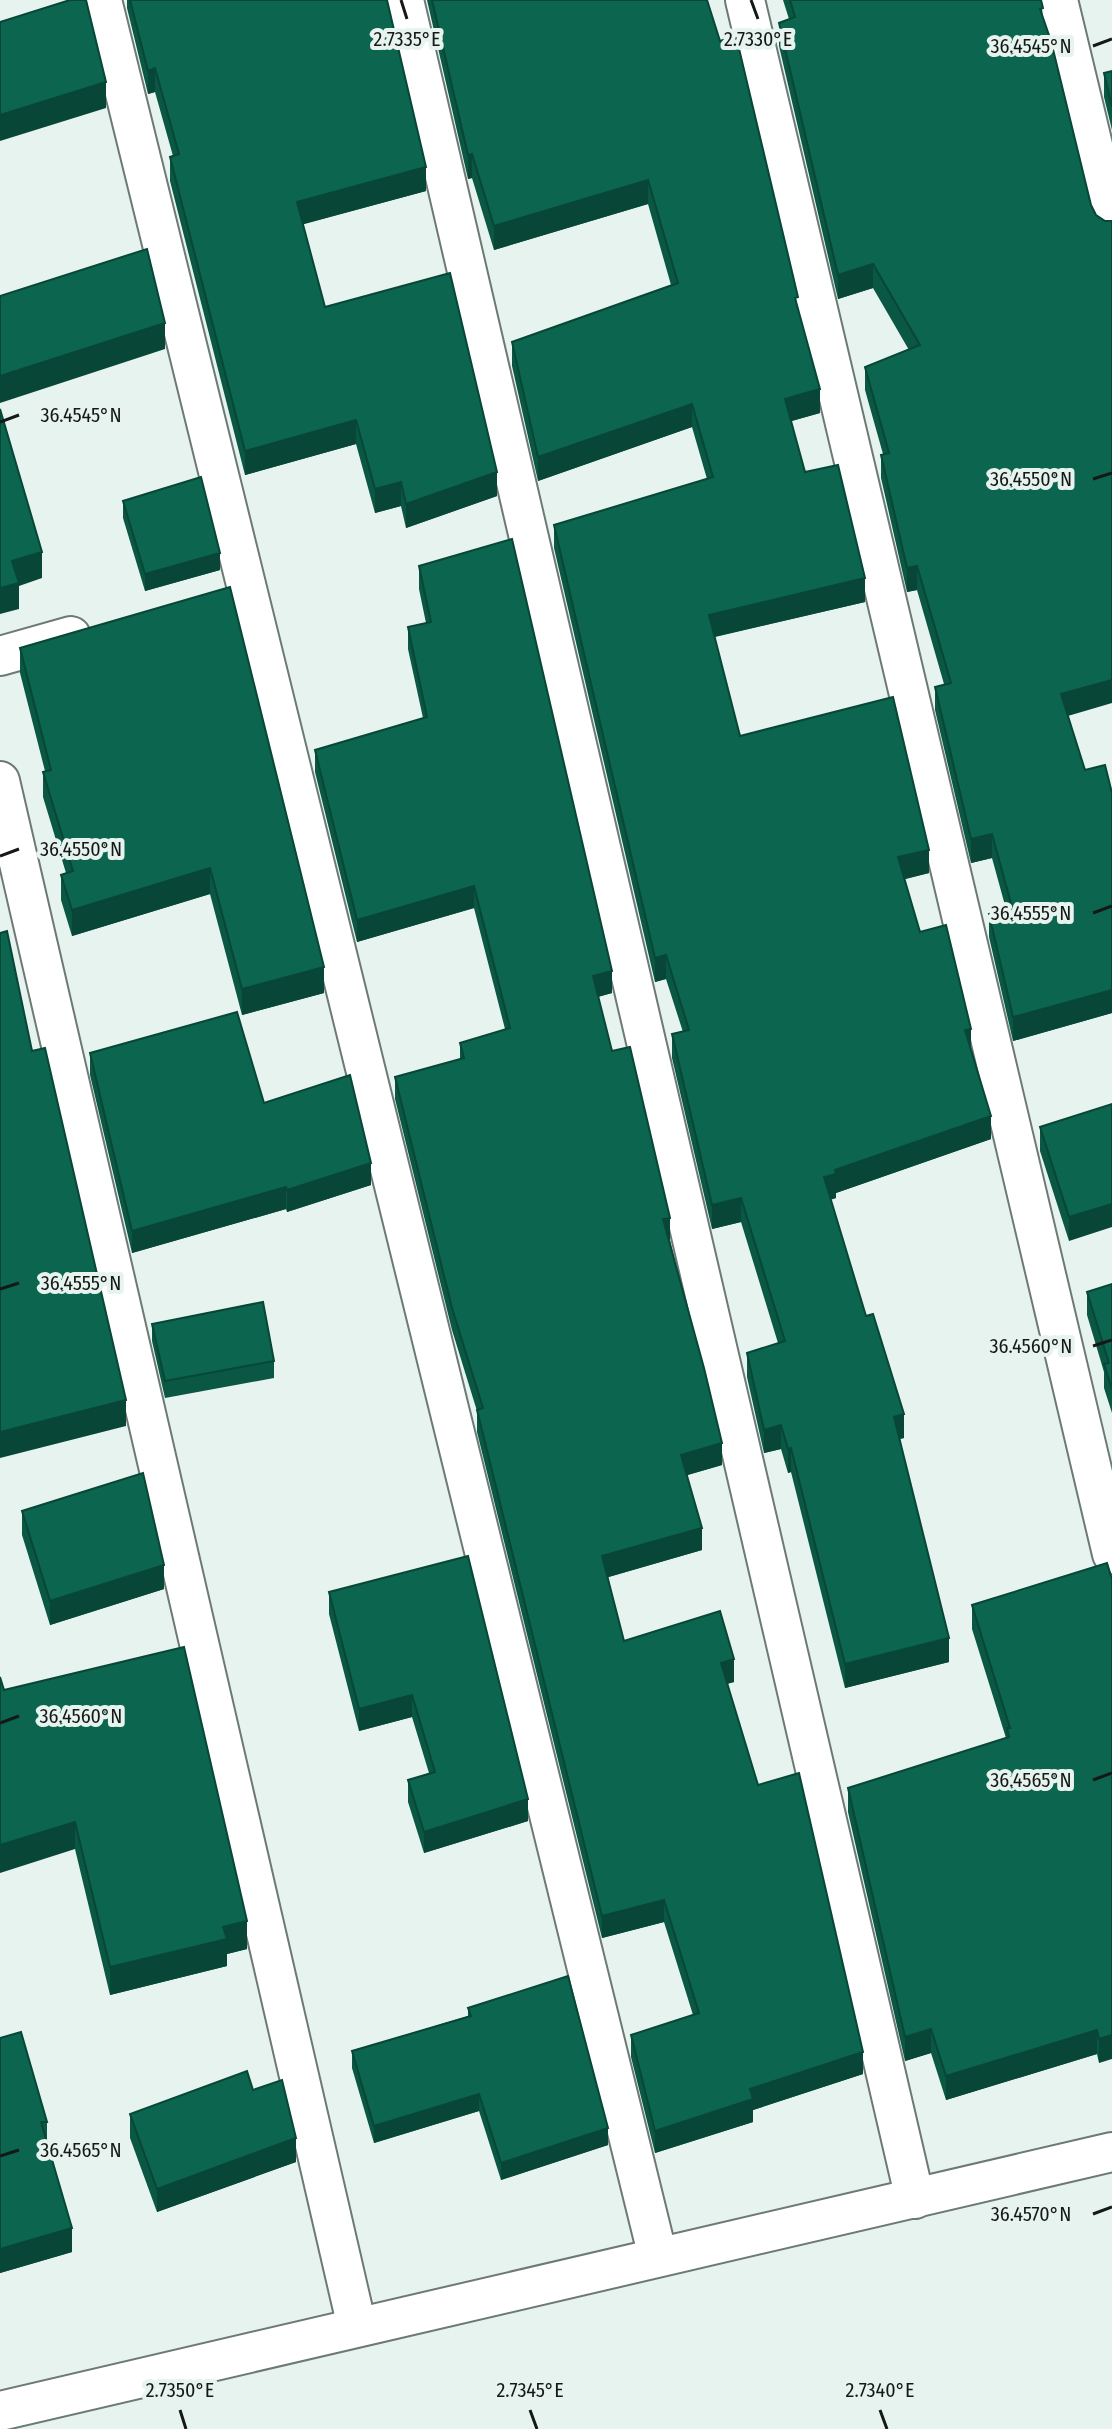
<svg xmlns="http://www.w3.org/2000/svg" width="1112" height="2429" font-family="'Fira Sans Condensed',sans-serif">
  <style>
    .lines { fill: none; stroke-linecap: round; stroke-linejoin: round }
    .street-casing { stroke: #6d7974; stroke-width: 42 }
    .street { stroke: #fff; stroke-width: 38 }
    .wall { fill: #0a5744 }
    .shaded-wall { fill: #084737 }
    .building { fill: #0c654f; stroke: #084737; stroke-width: 2 }
    .ticks { fill: none; stroke: #141817; stroke-width: 3 }
    .ticks-label { font-size: 20px; text-anchor: middle; fill: #141817; stroke: #e7f3ee; stroke-width: 8; stroke-linejoin: round; paint-order: stroke }
  </style>
  <rect width="100%" height="100%" fill="#e7f3ee"/>
  <g class="lines">
    <defs>
      <g id="street">
        <polyline points="102,0 658,2257"/>
        <polyline points="404,0 915,2199"/>
        <polyline points="745,0 1112,1554"/>
        <polyline points="1058,0 1112,224"/>
        <polyline points="0,656 71,636"/>
        <polyline points="0,781 357,2327"/>
        <polyline points="0,2411 1112,2152"/>
      </g>
    </defs>
    <use href="#street" class="street-casing"/>
    <use href="#street" class="street"/>
  </g>
  <g class="wall">
    <polygon points="127,0 387,0 426,191 303,224 325,307 497,496 406,528 401,506 375,513 356,444 245,475 170,181 170,157 173,156 155,92 148,94 127,8"/>
    <polygon points="427,0 707,0 798,309 820,413 791,421 805,472 865,602 715,637 740,736 929,873 904,879 920,932 971,1050 991,1139 836,1193 836,1198 830,1200 904,1438 900,1439 949,1662 845,1688 791,1472 788,1473 781,1449 764,1453 747,1377 747,1353 778,1343 741,1222 712,1229 672,1058 672,1034 683,1032 666,979 655,982 554,548 554,525 707,479 692,427 538,481 512,366 512,342 671,285 648,204 494,250 472,178 468,179"/>
    <polygon points="783,0 1041,0 1043,17 1068,716 1085,770 1112,793 1112,1013 1013,1041 989,937 989,914 1006,909 992,858 971,863 935,710 935,687 944,684 917,590 907,592 881,478 881,455 883,454 865,390 865,367 909,350 873,288 838,299 779,46 779,23 789,19"/>
    <polygon points="1112,71 1112,130 1104,97 1104,73"/>
    <polygon points="123,501 220,570 145,591 123,518"/>
    <polygon points="419,566 612,993 598,997 612,1051 670,1240 722,1465 687,1475 702,1550 608,1577 624,1641 734,1682 727,1684 758,1785 863,2074 753,2110 753,2122 655,2153 631,2057 631,2035 693,2015 664,1922 602,1938 477,1432 477,1411 452,1330 395,1099 395,1077 460,1059 460,1043 505,1029 474,908 357,942 315,772 315,750 423,718 408,649 408,627 426,623 419,589"/>
    <polygon points="20,648 324,993 242,1015 210,894 72,936 61,900 61,875 66,873 43,797 43,772 45,771 20,673"/>
    <polygon points="90,1053 264,1103 371,1185 287,1212 286,1209 132,1253 90,1075"/>
    <polygon points="1112,1104 1069,1241 1040,1151 1040,1127"/>
    <polygon points="1112,1284 1112,1413 1104,1388 1104,1372 1087,1315 1087,1292"/>
    <polygon points="152,1324 274,1361 274,1378 165,1398 152,1341"/>
    <polygon points="22,1511 164,1589 50,1625 22,1535"/>
    <polygon points="1107,1563 1099,2063 1097,2054 946,2100 931,2053 905,2061 848,1812 848,1788 1006,1738 972,1629 972,1605"/>
    <polygon points="329,1592 528,1821 424,1853 408,1802 408,1780 429,1773 412,1717 359,1731 329,1614"/>
    <polygon points="4,1690 247,1949 227,1954 227,1966 110,1995 75,1849"/>
    <polygon points="468,2008 608,2145 501,2180 479,2111 374,2143 352,2068 352,2051 468,2016"/>
    <polygon points="0,2038 47,2122 47,2141 72,2252 0,2273"/>
    <polygon points="253,2090 296,2162 157,2212 130,2138 130,2114"/>
  </g>
  <g class="shaded-wall">
    <polygon points="155,68 155,92 148,94 148,71"/>
    <polygon points="106,82 106,108 0,141 0,115"/>
    <polygon points="472,154 472,178 468,179 468,155"/>
    <polygon points="426,167 426,191 297,226 297,202"/>
    <polygon points="648,180 648,204 494,250 494,226"/>
    <polygon points="873,264 873,288 838,299 838,275"/>
    <polygon points="165,323 165,349 0,403 0,376"/>
    <polygon points="820,389 820,413 785,423 785,399"/>
    <polygon points="692,404 692,427 538,481 538,457"/>
    <polygon points="356,420 356,444 245,475 245,451"/>
    <polygon points="497,472 497,496 406,528 406,504"/>
    <polygon points="401,482 401,506 375,513 375,489"/>
    <polygon points="42,552 42,578 19,586 19,609 0,614 0,588 12,561"/>
    <polygon points="220,553 220,570 145,591 145,574"/>
    <polygon points="917,566 917,590 907,592 907,568"/>
    <polygon points="865,578 865,602 709,638 709,615"/>
    <polygon points="1112,680 1112,703 1061,718 1061,694"/>
    <polygon points="992,834 992,858 971,863 971,839"/>
    <polygon points="929,850 929,873 898,881 898,857"/>
    <polygon points="210,868 210,894 72,936 72,910"/>
    <polygon points="474,886 474,908 357,942 357,920"/>
    <polygon points="666,955 666,979 655,982 655,958"/>
    <polygon points="324,967 324,993 242,1015 242,989"/>
    <polygon points="612,971 612,993 593,998 593,976"/>
    <polygon points="1112,990 1112,1013 1013,1041 1013,1017"/>
    <polygon points="971,1029 971,1052 965,1030"/>
    <polygon points="991,1116 991,1139 836,1193 836,1198 824,1201 824,1177 835,1170"/>
    <polygon points="371,1163 371,1185 287,1212 287,1190"/>
    <polygon points="286,1187 286,1209 132,1253 132,1231"/>
    <polygon points="741,1198 741,1222 712,1229 712,1205"/>
    <polygon points="1112,1204 1112,1227 1069,1241 1069,1217"/>
    <polygon points="670,1218 670,1240 663,1241 663,1219"/>
    <polygon points="126,1400 126,1426 0,1458 0,1432"/>
    <polygon points="904,1414 904,1438 894,1440 894,1417"/>
    <polygon points="781,1425 781,1449 764,1453 764,1430"/>
    <polygon points="722,1443 722,1465 681,1477 681,1455"/>
    <polygon points="791,1448 791,1472 788,1473 788,1449"/>
    <polygon points="702,1528 702,1550 602,1579 602,1556"/>
    <polygon points="164,1565 164,1589 50,1625 50,1601"/>
    <polygon points="949,1638 949,1662 845,1688 845,1664"/>
    <polygon points="734,1659 734,1682 721,1685 721,1663"/>
    <polygon points="412,1695 412,1717 359,1731 359,1709"/>
    <polygon points="528,1799 528,1821 424,1853 424,1832"/>
    <polygon points="75,1822 75,1849 0,1873 0,1845"/>
    <polygon points="664,1900 664,1922 602,1938 602,1916"/>
    <polygon points="247,1921 247,1949 227,1954 227,1966 110,1995 110,1967 223,1927"/>
    <polygon points="931,2029 931,2053 905,2061 905,2037"/>
    <polygon points="1097,2030 1097,2054 946,2100 946,2076"/>
    <polygon points="1112,2035 1112,2059 1099,2063 1099,2039"/>
    <polygon points="863,2052 863,2074 753,2110 753,2122 655,2153 655,2131 750,2089"/>
    <polygon points="479,2094 479,2111 374,2143 374,2126"/>
    <polygon points="608,2128 608,2145 501,2180 501,2163"/>
    <polygon points="296,2138 296,2162 157,2212 157,2189"/>
    <polygon points="72,2228 72,2252 0,2273 0,2249"/>
  </g>
  <g class="building">
    <polygon points="70,0 86,0 106,82 0,115 0,22"/>
    <polygon points="130,0 387,0 426,167 297,202 325,307 450,273 497,472 406,504 401,482 375,489 356,420 245,451 170,157 179,154 155,68 148,71"/>
    <polygon points="432,0 707,0 720,41 736,36 798,297 795,298 820,389 785,399 805,472 838,465 865,578 709,615 740,736 893,697 929,850 898,857 920,932 946,925 971,1029 965,1030 991,1116 835,1170 836,1174 824,1177 866,1316 873,1314 904,1414 894,1417 949,1638 845,1664 791,1448 788,1449 781,1425 764,1430 747,1353 785,1341 741,1198 712,1205 672,1034 689,1030 666,955 655,958 554,525 713,477 692,404 538,457 512,342 678,283 648,180 494,226 472,154 468,155"/>
    <polygon points="790,0 1041,0 1043,8 1040,9 1051,41 1091,205 1096,215 1105,221 1112,221 1112,680 1061,694 1085,770 1105,765 1112,793 1112,990 1013,1017 989,914 1012,907 992,834 971,839 935,687 951,683 917,566 907,568 881,455 889,453 865,367 920,345 873,264 838,275 779,23 795,17"/>
    <polygon points="1112,71 1112,107 1104,73"/>
    <polygon points="147,249 165,323 0,376 0,296"/>
    <polygon points="0,409 42,552 12,561 19,583 0,588"/>
    <polygon points="201,477 220,553 145,574 123,501"/>
    <polygon points="512,539 612,971 593,976 612,1051 630,1047 670,1218 663,1219 704,1368 722,1443 681,1455 702,1528 602,1556 624,1641 720,1611 734,1659 721,1663 758,1785 799,1773 863,2052 750,2089 753,2099 655,2131 631,2035 699,2013 664,1900 602,1916 477,1410 483,1408 452,1308 395,1077 464,1058 460,1043 510,1028 474,886 357,920 315,750 427,717 408,627 431,622 419,566"/>
    <polygon points="230,587 324,967 242,989 210,868 72,910 61,875 73,871 43,772 51,770 20,648"/>
    <polygon points="7,931 32,1051 45,1048 126,1400 0,1432 0,933"/>
    <polygon points="237,1012 264,1103 350,1075 371,1163 287,1190 286,1187 132,1231 90,1053"/>
    <polygon points="1112,1104 1112,1204 1069,1217 1040,1127"/>
    <polygon points="1112,1284 1112,1389 1104,1364 1109,1363 1087,1292"/>
    <polygon points="263,1302 274,1361 165,1381 152,1324"/>
    <polygon points="143,1473 164,1565 50,1601 22,1511"/>
    <polygon points="468,1556 528,1799 424,1832 408,1780 435,1772 412,1695 359,1709 329,1592"/>
    <polygon points="1107,1563 1112,1579 1112,2035 1099,2039 1097,2030 946,2076 931,2029 905,2037 848,1788 1009,1737 1007,1728 1010,1728 972,1605"/>
    <polygon points="184,1647 247,1921 223,1927 227,1939 110,1967 75,1822 0,1845 0,1677 4,1690"/>
    <polygon points="568,1976 608,2128 501,2163 479,2094 374,2126 352,2051 471,2016 468,2008"/>
    <polygon points="21,2032 47,2122 41,2122 72,2228 0,2249 0,2038"/>
    <polygon points="247,2071 253,2090 282,2080 296,2138 157,2189 130,2114"/>
  </g>
  <path class="ticks" d="M401,0L407,19M751,0L758,19M1093,46L1112,39M0,422L19,415M1093,479L1112,473M0,856L19,849M1093,913L1112,906M0,1289L19,1283M1093,1346L1112,1340M0,1723L19,1716M1093,1780L1112,1773M0,2156L19,2150M1093,2214L1112,2207M180,2410L186,2429M530,2410L537,2429M880,2410L887,2429"/>
  <g class="ticks-label">
    <text x="407" y="46">2.7335°E</text>
    <text x="758" y="46">2.7330°E</text>
    <text x="1031" y="53">36.4545°N</text>
    <text x="81" y="422">36.4545°N</text>
    <text x="1031" y="486">36.4550°N</text>
    <text x="81" y="856">36.4550°N</text>
    <text x="1031" y="920">36.4555°N</text>
    <text x="81" y="1290">36.4555°N</text>
    <text x="1031" y="1353">36.4560°N</text>
    <text x="81" y="1723">36.4560°N</text>
    <text x="1031" y="1787">36.4565°N</text>
    <text x="81" y="2157">36.4565°N</text>
    <text x="1031" y="2221">36.4570°N</text>
    <text x="180" y="2397">2.7350°E</text>
    <text x="530" y="2397">2.7345°E</text>
    <text x="880" y="2397">2.7340°E</text>
  </g>
</svg>
